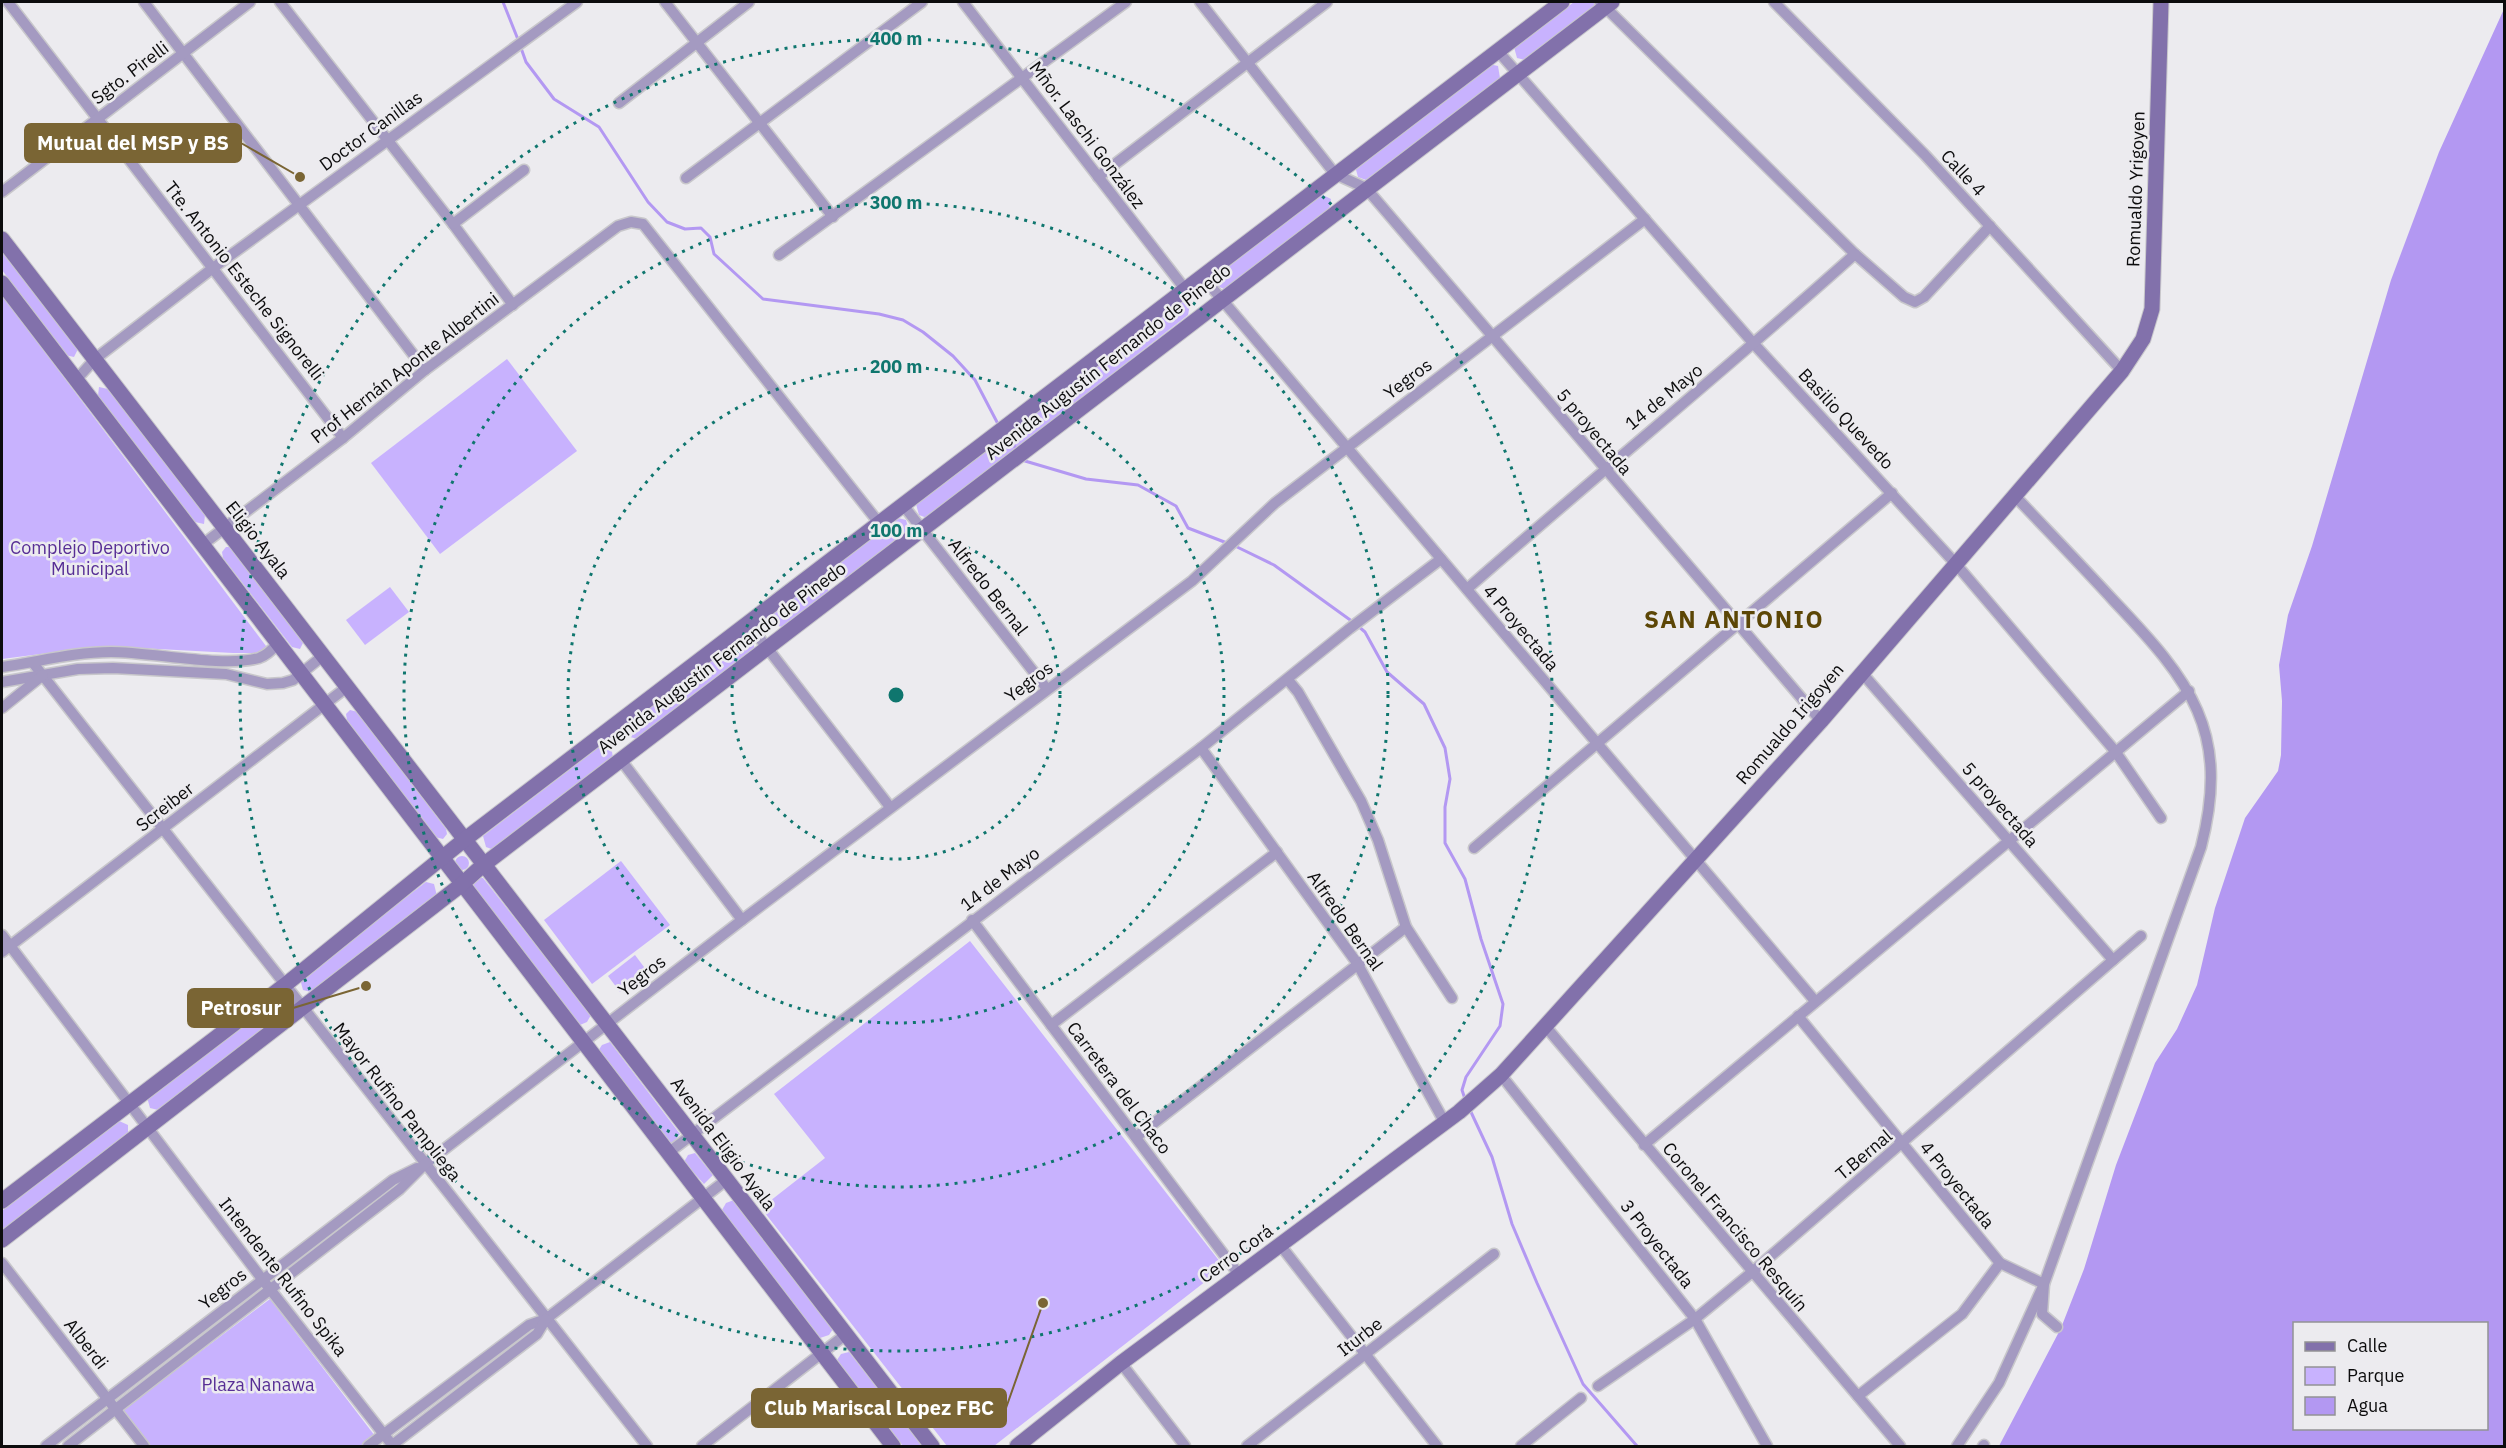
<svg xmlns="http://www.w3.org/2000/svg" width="2506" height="1448" font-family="'IBM Plex Sans',sans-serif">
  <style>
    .green { fill: #c8b2fe }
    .water { fill: #b398f2; fill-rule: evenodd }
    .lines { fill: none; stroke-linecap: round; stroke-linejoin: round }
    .stream { stroke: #b398f2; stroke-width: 3 }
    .street-casing { stroke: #c8c7cb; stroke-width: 13 }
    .secondary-casing { stroke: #c8c7cb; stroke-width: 17 }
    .street { stroke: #a49ac1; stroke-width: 10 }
    .secondary { stroke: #8271ab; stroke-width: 15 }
    .ring { fill: none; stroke: #0f766e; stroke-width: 3; stroke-dasharray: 3 6 }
    .labels { text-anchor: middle; stroke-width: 5; stroke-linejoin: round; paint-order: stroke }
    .street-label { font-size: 18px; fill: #0c0c0d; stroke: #ecebef }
    .park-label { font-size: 18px; fill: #572e95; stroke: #ecebef }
    .district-label { font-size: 24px; font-weight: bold; letter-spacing: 1.5px; fill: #5c4606; stroke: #ecebef }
    .centre { fill: #0f766e; stroke: #ecebef; stroke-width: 3 }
    .ring-label { font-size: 18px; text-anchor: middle; font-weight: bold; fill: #0f766e; stroke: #ecebef; stroke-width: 5; stroke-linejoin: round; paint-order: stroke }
    .leader { fill: none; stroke: #7a6534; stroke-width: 2 }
    .callout-dot { fill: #7a6534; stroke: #ecebef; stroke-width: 2 }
    .callout { fill: #7a6534; stroke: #7a6534; stroke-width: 2 }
    .callout-label { font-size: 20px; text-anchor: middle; font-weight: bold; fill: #fff }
  </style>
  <rect width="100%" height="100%" fill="#ecebef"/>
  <g class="green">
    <polygon points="1574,2 1595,2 1595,8 1525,60 1517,58 1514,47"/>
    <polygon points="1489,64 1498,66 1500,78 1366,180 1358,177 1355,166"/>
    <polygon points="1321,194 1331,199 1329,210 1224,289 1213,284 1213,275"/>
    <polygon points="2,247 78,349 74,357 65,355 2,270"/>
    <polygon points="2,295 266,646 266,649 260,653 233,653 102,646 2,659"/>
    <polygon points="1185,299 1190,304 1188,315 927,518 919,515 916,504"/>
    <polygon points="507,359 577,451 440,554 371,463"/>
    <polygon points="99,387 108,389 205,515 204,524 195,522 98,396"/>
    <polygon points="898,518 906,520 909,531 847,578 839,576 836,565"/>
    <polygon points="226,547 232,547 304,641 300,649 292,647 223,558 222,552"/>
    <polygon points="817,578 828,583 828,592 782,627 774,625 772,613"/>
    <polygon points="390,587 409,612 365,645 346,620"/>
    <polygon points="744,636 752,638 755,650 638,739 630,737 627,725"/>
    <polygon points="350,710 358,712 446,829 447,834 443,839 435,837 347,720 346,714"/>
    <polygon points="603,744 611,746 613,758 494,850 486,847 483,836"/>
    <circle cx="462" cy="863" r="7"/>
    <polygon points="621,861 670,925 592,984 544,920"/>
    <polygon points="478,878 483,878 591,1015 587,1022 580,1025 471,886"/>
    <polygon points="426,882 434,884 437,896 311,992 303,990 300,979"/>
    <polygon points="970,941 1224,1267 994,1446 947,1446 761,1208 825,1158 774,1094"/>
    <polygon points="635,955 647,971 620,992 608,976"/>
    <polygon points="273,1000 281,1002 284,1014 158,1110 150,1108 147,1097"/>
    <polygon points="610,1042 680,1134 673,1143 669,1143 598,1051 602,1045"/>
    <polygon points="117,1120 128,1125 128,1134 2,1231 2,1211"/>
    <polygon points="695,1153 713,1175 704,1184 684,1162 688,1155"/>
    <polygon points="734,1200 833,1329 829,1335 820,1338 722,1210 726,1203"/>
    <polygon points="270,1299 375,1436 361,1446 151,1446 123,1410"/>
    <polygon points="849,1352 923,1446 903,1446 837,1360 841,1354"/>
  </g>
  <path class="water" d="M2504,9V1446H1999L2061,1328L2084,1269L2116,1165L2155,1063L2177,1029L2197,985L2215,908L2245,818L2278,771L2281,755L2282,701L2279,665L2288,615L2312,546L2391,280L2439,152ZM2294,1324H2486V1428H2294Z"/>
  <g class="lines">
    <g class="stream">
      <polyline points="503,2 519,42"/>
      <polyline points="521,48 526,62 554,99 599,127 648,202 667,222 685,229 701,228 710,237 714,254 763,299 879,314 903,320 923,332 953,356 975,380 998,424"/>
      <polyline points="1008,438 1015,447"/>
      <polyline points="1025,461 1086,479 1138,485 1176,506 1188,528 1227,543"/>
      <polyline points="1233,545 1274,565 1353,622"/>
      <polyline points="1358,626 1365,632 1387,672 1424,704 1445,748 1450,779 1445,807 1445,843 1465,879 1481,939 1503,1004 1500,1026 1466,1077 1462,1090 1465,1099"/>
      <polyline points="1470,1110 1492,1157 1512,1224 1537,1283 1583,1384 1637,1446"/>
    </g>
    <defs>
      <g id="street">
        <polyline points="8,2 343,438"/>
        <polyline points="144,2 425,370"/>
        <polyline points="280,2 453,224 513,305"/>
        <polyline points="665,2 833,217"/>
        <polyline points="963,2 1185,289"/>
        <polyline points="1200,2 1335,174 1366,188 1821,721"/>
        <polyline points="1600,2 1855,254 1904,297 1915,302 1924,297 1990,226"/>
        <polyline points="1774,2 1925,155 2122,371"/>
        <polyline points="1497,50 1754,344 1955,563 2115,751 2161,818"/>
        <polyline points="619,103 749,2"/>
        <polyline points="1098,177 1327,2"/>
        <polyline points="686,178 922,2"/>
        <polyline points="2,192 250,2"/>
        <polyline points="453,224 524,170"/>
        <polyline points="779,255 1126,2"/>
        <polyline points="1202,276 1815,1001"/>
        <polyline points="76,380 95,359 213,268 577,2"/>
        <path d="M2014,495C2047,530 2081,565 2114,601C2190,681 2231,731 2201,847L2044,1284L2042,1314L2057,1327"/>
        <polyline points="903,505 1047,689"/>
        <polyline points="202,545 343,438 425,370 618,226 631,222 643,224 879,523"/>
        <path d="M1467,589C1595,476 1728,368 1855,254"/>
        <polyline points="748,623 890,807"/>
        <polyline points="33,663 647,1446"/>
        <path d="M2,667C38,662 74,652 111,652C152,652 223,668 259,658C267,655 272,650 277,644"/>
        <polyline points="1862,673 2113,960"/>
        <polyline points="1288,680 1298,692 1361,801 1378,840 1406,927 1452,998"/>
        <polyline points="2,682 78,669 113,668 226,674 267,684 283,683 293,680 324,655"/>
        <polyline points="2,708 43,675"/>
        <polyline points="1201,748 1357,963 1445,1123"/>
        <polyline points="621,760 742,920"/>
        <polyline points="1474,848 1892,493"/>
        <polyline points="972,920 1240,1276"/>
        <polyline points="2,935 262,1279 393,1446"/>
        <polyline points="2,952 347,687"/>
        <polyline points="1798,1016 2000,1263 2044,1284 1999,1383 1957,1446"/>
        <polyline points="1051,1025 1277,852"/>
        <polyline points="1546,1027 1900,1446"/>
        <polyline points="1501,1075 1695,1319 1767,1446"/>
        <polyline points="1136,1137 1406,927"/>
        <polyline points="1644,1145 2189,691"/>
        <polyline points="668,1153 1201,748 1349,629 1441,559"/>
        <polyline points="1281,1246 1437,1446"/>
        <polyline points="2,1263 144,1446"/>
        <polyline points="1121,1363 1185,1446"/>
        <polyline points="1598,1386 1695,1319 1751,1273 2141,936"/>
        <polyline points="1858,1396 1962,1314 2000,1263"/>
        <polyline points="46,1446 393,1180 417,1168"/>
        <polyline points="68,1446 400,1189 425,1164 742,920 1192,581 1275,503 1645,219"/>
        <polyline points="368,1446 529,1325 546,1319 725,1181"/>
        <polyline points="391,1446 537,1334 546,1319"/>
        <polyline points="702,1446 845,1335"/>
        <polyline points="1247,1446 1494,1254"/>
        <polyline points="1521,1446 1581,1398"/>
        <polyline points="1983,1446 1984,1445"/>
      </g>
      <g id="secondary">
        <path d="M2,239C313,641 620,1046 932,1446"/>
        <polyline points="2,283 893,1446"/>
        <polyline points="2,1201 285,985 464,840 1562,2"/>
        <polyline points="2,1240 461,885 482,866 1612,2"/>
        <polyline points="1017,1446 1121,1363 1459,1112 1501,1075 1821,721 2122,371 2143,339 2152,309 2161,2"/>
      </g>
    </defs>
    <use href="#street" class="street-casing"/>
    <use href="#secondary" class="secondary-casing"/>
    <use href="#street" class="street"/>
    <use href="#secondary" class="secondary"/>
  </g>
  <g class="ring">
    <circle cx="896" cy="695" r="164"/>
    <circle cx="896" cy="695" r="328"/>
    <circle cx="896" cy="695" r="492"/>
    <circle cx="896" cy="695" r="656"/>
  </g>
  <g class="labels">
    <g class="street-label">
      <text transform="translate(130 73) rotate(-37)" y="6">Sgto. Pirelli</text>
      <text transform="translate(371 131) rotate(-36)" y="6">Doctor Canillas</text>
      <text transform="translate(1087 135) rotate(53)" y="6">Mñor. Laschi González</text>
      <text transform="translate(1963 173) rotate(47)" y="6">Calle 4</text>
      <text transform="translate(2136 189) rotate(-88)" y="6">Romualdo Yrigoyen</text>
      <text transform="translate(244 281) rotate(52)" y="6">Tte. Antonio Esteche Signorelli</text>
      <text transform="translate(1108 362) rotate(-38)" y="6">Avenida Augustín Fernando de Pinedo</text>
      <text transform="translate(405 368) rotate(-38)" y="6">Prof Hernán Aponte Albertini</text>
      <text transform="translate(1408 379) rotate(-37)" y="6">Yegros</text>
      <text transform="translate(1664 397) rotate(-39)" y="6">14 de Mayo</text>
      <text transform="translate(1846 419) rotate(47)" y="6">Basilio Quevedo</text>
      <text transform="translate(1594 432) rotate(50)" y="6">5 proyectada</text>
      <text transform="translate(258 540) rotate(52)" y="6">Eligio Ayala</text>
      <text transform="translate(988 587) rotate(52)" y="6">Alfredo Bernal</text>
      <text transform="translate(1521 628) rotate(50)" y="6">4 Proyectada</text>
      <text transform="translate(722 658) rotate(-37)" y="6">Avenida Augustín Fernando de Pinedo</text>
      <text transform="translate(1029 682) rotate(-37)" y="6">Yegros</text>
      <text transform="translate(1790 724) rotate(-49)" y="6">Romualdo Irigoyen</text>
      <text transform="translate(2000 805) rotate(49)" y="6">5 proyectada</text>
      <text transform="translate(165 807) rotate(-38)" y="6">Screiber</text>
      <text transform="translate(1000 879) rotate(-37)" y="6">14 de Mayo</text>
      <text transform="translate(1345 921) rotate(55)" y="6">Alfredo Bernal</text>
      <text transform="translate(642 976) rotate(-38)" y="6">Yegros</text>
      <text transform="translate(1119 1088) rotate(53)" y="6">Carretera del Chaco</text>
      <text transform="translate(397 1102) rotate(52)" y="6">Mayor Rufino Pampliega</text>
      <text transform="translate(723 1144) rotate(53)" y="6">Avenida Eligio Ayala</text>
      <text transform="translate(1864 1155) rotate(-40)" y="6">T.Bernal</text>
      <text transform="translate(1957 1185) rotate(51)" y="6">4 Proyectada</text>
      <text transform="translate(1735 1227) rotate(50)" y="6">Coronel Francisco Resquín</text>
      <text transform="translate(1657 1244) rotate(52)" y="6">3 Proyectada</text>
      <text transform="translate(1236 1254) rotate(-36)" y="6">Cerro Corá</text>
      <text transform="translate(283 1277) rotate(52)" y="6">Intendente Rufino Spika</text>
      <text transform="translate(223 1289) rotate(-38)" y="6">Yegros</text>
      <text transform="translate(1360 1337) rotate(-38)" y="6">Iturbe</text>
      <text transform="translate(86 1344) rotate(52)" y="6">Alberdi</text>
    </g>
    <g class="park-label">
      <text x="90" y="554">Complejo Deportivo<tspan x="90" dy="21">Municipal</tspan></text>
      <text x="258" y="1391">Plaza Nanawa</text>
    </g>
    <g class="district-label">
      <text x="1734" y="628">SAN ANTONIO</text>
    </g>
  </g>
  <circle cx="896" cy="695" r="9" class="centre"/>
  <g class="ring-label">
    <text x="896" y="45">400 m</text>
    <text x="896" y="209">300 m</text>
    <text x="896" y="373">200 m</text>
    <text x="896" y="537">100 m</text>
  </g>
  <path class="leader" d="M300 177L241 143M366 986L293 1008M1043 1303L1006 1408"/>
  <g class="callout-dot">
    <circle cx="300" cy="177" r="6"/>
    <circle cx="366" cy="986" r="6"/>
    <circle cx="1043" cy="1303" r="6"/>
  </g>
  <g class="callout">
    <rect x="25" y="124" width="216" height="38" rx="6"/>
    <rect x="188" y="989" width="105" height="38" rx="6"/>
    <rect x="752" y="1389" width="254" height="38" rx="6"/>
  </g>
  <g class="callout-label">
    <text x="133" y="150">Mutual del MSP y BS</text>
    <text x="241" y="1015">Petrosur</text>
    <text x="879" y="1415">Club Mariscal Lopez FBC</text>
  </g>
  <rect width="2506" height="1448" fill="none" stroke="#0c0c0d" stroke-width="6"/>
  <rect x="2293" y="1322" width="195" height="108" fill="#ecebef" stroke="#929295" stroke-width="1.5"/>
  <rect x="2305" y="1342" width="30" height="9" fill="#8271ab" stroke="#929295" stroke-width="1.5"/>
  <text x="2347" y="1352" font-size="18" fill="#0c0c0d">Calle</text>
  <rect x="2305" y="1367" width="30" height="18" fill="#c8b2fe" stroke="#929295" stroke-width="1.5"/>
  <text x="2347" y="1382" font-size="18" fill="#0c0c0d">Parque</text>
  <rect x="2305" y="1397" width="30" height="18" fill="#b398f2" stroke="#929295" stroke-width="1.5"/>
  <text x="2347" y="1412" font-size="18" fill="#0c0c0d">Agua</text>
</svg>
